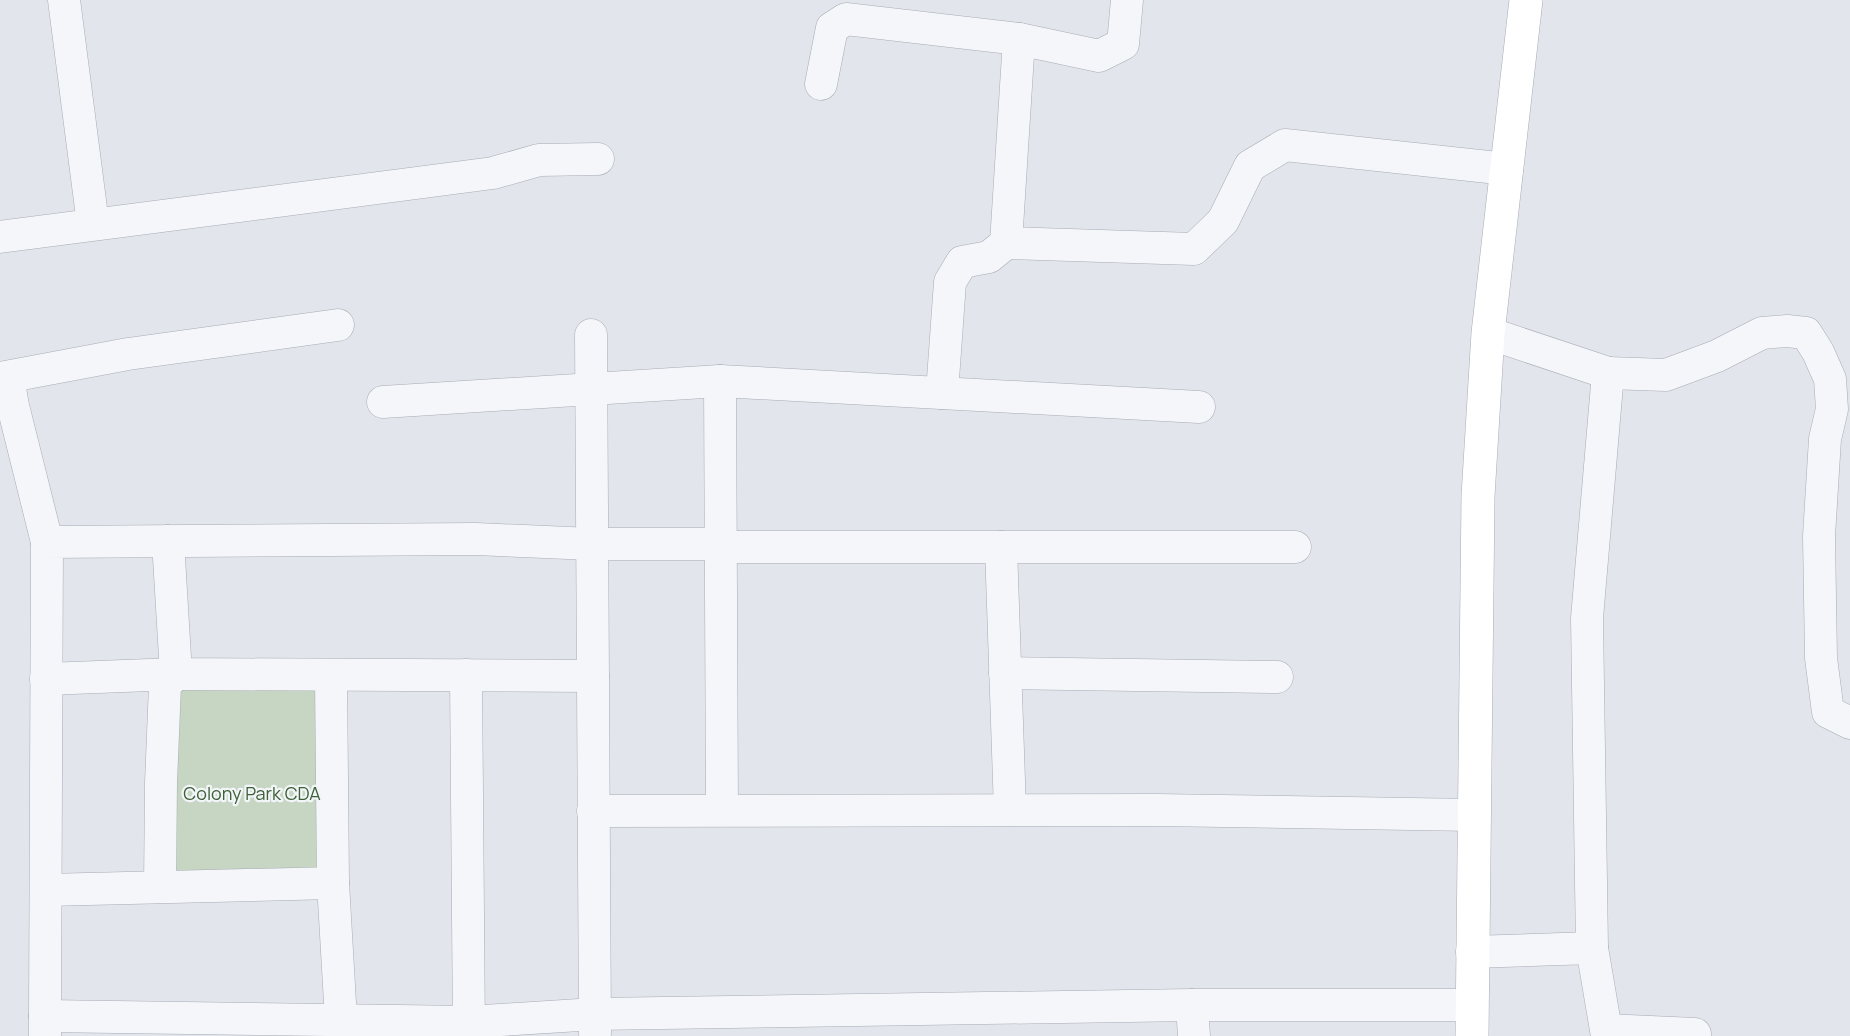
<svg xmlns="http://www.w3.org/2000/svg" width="1850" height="1036" font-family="Manrope,sans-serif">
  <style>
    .park { fill: #c7d5c3 }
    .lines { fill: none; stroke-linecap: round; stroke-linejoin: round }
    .street-casing { stroke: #a7acb6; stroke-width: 33 }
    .secondary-casing { stroke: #a7acb6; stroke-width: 34 }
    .street { stroke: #f5f6f9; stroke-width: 32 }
    .secondary { stroke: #fff; stroke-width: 33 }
    .labels { text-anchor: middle; stroke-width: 4.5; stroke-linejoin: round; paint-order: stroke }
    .park-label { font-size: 18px; fill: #3d6036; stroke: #f2f5f8 }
  </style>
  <rect width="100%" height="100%" fill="#e2e5eb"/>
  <polygon class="park" points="320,675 333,869 174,872 180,690"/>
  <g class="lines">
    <defs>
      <g id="street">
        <polyline points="64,0 93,224"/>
        <polyline points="821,84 832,28 846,19 1019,39"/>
        <polyline points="0,237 493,173 539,160 598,159"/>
        <polyline points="1006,243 1194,249 1223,221 1250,166 1285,145 1507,169"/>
        <polyline points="1488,333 1608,373 1587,618 1592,948"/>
        <polyline points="591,335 595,1033"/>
        <polyline points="1608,373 1666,375 1717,356 1762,333 1787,331 1806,333 1818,352 1830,379 1832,409 1825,439 1819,536 1821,658 1828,712 1850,723"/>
        <polyline points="8,377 13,406 47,542"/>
        <polyline points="0,378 128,354 338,325"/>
        <polyline points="720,381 722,810"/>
        <polyline points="942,393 950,282 962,262 989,257 1006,243 1019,39 1099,56 1123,44 1127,0"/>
        <polyline points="383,402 720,381 1199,407"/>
        <polyline points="168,541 176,674 593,676"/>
        <polyline points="1001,547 1010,810"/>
        <polyline points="1005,673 1277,677"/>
        <polyline points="466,675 469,1036"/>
        <polyline points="46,679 176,674"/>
        <polyline points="593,811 1157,810 1474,815"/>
        <polyline points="333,883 341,1020"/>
        <polyline points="160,887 161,783 165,685 176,674"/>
        <polyline points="46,890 333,883 331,675"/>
        <polyline points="1472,952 1592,948 1606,1030 1695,1034 1695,1036"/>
        <polyline points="1192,1005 1194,1036"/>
        <polyline points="45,1016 47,542 476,539 592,544 721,544 721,547 1295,547"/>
        <polyline points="45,1035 45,1016 469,1022 595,1014 1192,1005 1472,1005"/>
      </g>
      <polyline id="secondary" points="1472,1036 1478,496 1488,333 1526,0"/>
    </defs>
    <use href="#street" class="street-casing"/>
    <use href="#secondary" class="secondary-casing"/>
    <use href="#street" class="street"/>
    <use href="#secondary" class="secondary"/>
  </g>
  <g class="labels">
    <g class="park-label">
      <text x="252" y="800">Colony Park CDA</text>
    </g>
  </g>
</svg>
